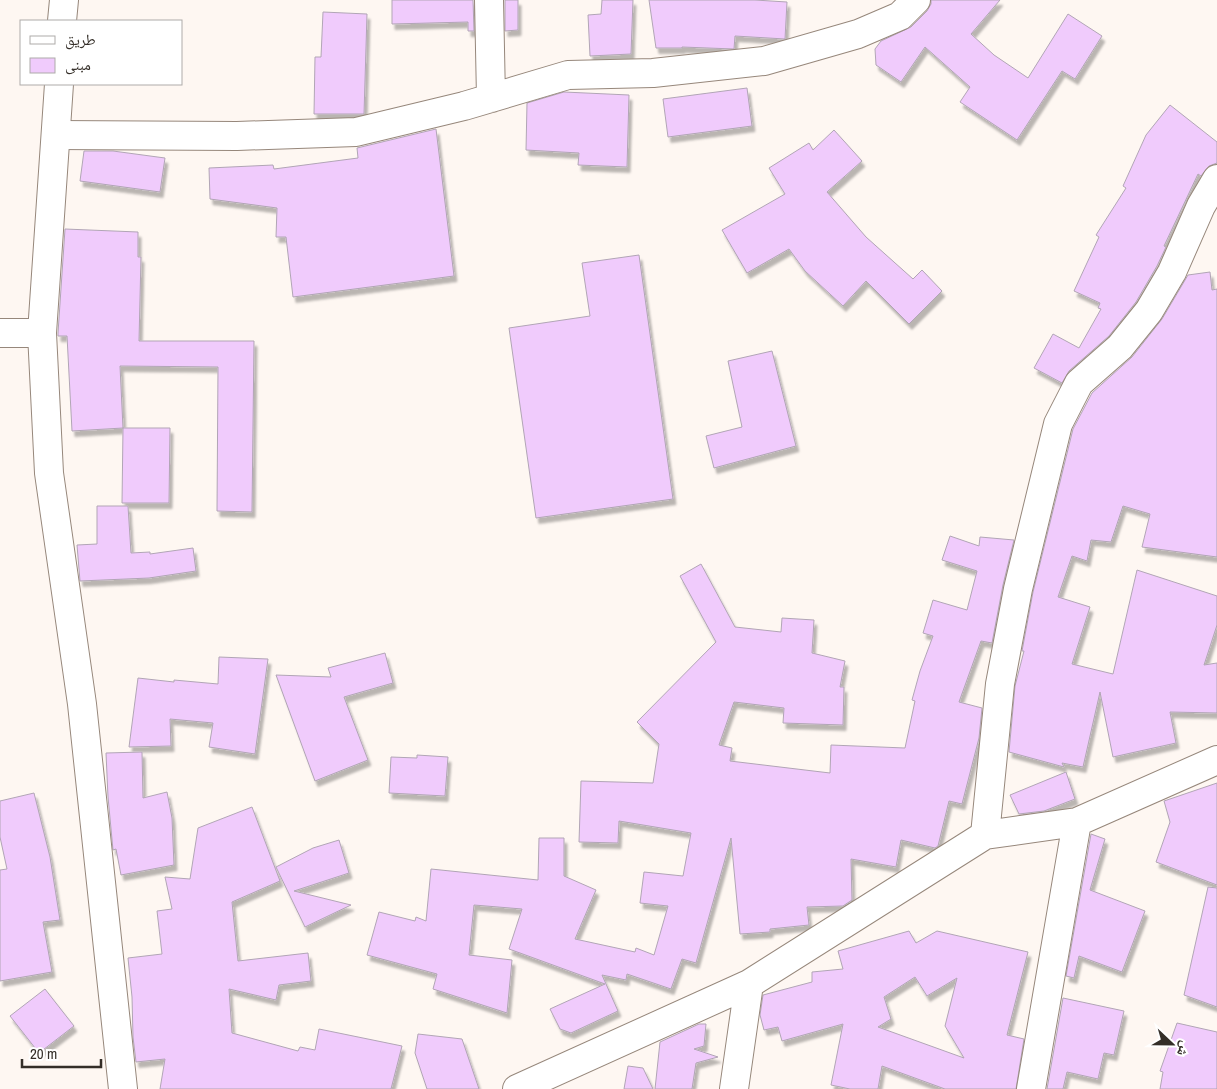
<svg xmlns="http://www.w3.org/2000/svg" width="1217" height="1089" font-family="'Archivo Narrow','Noto Naskh Arabic',sans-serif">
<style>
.building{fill:#f0cbfc;stroke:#b1a5b5;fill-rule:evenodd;filter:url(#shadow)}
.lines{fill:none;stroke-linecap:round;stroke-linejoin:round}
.minor-casing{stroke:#96877b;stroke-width:30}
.major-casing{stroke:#96877b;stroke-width:30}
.minor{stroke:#fff;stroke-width:28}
.major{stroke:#fff;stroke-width:28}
</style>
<defs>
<filter id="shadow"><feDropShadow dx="3" dy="5.5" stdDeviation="1" flood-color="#0004"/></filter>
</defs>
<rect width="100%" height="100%" fill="#fef7f2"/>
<!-- building -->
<path class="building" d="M392,0h81l1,31h-6v-9l-76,2z
M505,0h13v30l-13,1z
M602,0h31l-2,54 -41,2 -2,-41 13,-1z
M649,0h106l32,2 -2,37 -50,-3 -1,13 -52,-2v1h-26z
M931,0h69l-29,34 23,21 34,23 40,-64 34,22 -27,43 -13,-8 -45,69 -57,-38 10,-15 -45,-40 -24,35 -25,-17 -1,-16 6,-8 30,-14 16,-16 4,-7z
M323,12l44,2 -3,100h-50l1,-57h6z
M747,88l5,38 -84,11 -5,-38z
M564,92l65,3 -2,72 -49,-2 1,-12 -53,-3 1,-47z
M1170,105l47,37v21l-8,3 -8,10 -3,-2 -34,72 2,1 -9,19 -21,36 -27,34 -40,35 -7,12 -28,-15 19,-34 26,14 22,-39 -3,-1 2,-5 -26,-12 25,-54 -3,-2 30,-47 -3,-2 23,-51z
M436,129l18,147 -161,21 -7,-60h-10l1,-29 -67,-9 -1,-31 64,-3 1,4 84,-11 -1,-10z
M834,130l28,31 -35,31 39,45 47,42 9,-9 20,21 -33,33 -43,-43 -23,25 -38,-35 -16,-22 -42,24 -25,-43 63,-36 -16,-26 40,-25 4,7z
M84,151h29l52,7 -5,34 -80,-11z
M65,229l73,3v25h3l-2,84h115l-2,171 -35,-1 1,-144 -98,-1 3,62h47l-1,75h-47l1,-75 -51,3 -5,-95h-9v-3z
M639,255l34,244 -137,19 -27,-190 81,-12 -8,-53z
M1210,272l2,18 5,-1v268l-75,-10 8,-33 -27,-8 -12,36 -20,-2 -4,21 -15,-5 -14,41 32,10 -18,57 41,10 24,-104 80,26v29l-13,40 13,-2v50l-47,-1 6,31 -63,14 -13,-65 -17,75 -21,-4 2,4 -55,-15 6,-66 9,-35h-2l11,-59 40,-163 19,-36 40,-36 30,-38 26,-44z
M772,351l24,95 -82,22 -8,-32 36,-9 -14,-66z
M97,506h31l3,47 19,-1v2l43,-6 3,23 -47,7 -69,3 -3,-36 20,-1z
M950,536l29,10 1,-9 34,3 -11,45 -11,58 -11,-2 -22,61 23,6 -3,30 -17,66 -13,-3 -11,45 -3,2 -34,-8 -5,27 -45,-8 1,41 -9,6 -36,1 2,18 -39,4v3l-30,2 -9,-96 -35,125 -14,-4 -11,30 -44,-15 -1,6 -24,-5 16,36 -47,22 -11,-4 -10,-20 55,-25 -96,-35 13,-40 -48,-4 -5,50 43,5 -5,53 -74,-24 4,-15 -70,-19 12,-43 36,9 1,-4 10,4 5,-52 107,11 1,-42h25v38l32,14 -21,49 60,13 1,-4 18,7 14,-49 -28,-3 4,-31 39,4 8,-43 -72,-12 -1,22 -39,-1 2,-61 72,2 6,-39 -22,-22 79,-80 -36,-66 21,-12 34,63 46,5 1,-14 32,2 -2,33 33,8 -5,26h4l-1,38 -60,-2 1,-15 -50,-6 -15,43 13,3 -2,13 100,12 1,-28 74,3 10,-47 -3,-1 8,-29 13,-35 -10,-3 10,-33 34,10 10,-39 -35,-11z
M385,653l8,30 -49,14 24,63 -53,21 -39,-106 55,2 -3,-9z
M219,657l49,2 -13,95 -46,-7 4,-24 -43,-4 1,27 -42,1 9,-69 36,4v-2l44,4z
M142,752l1,46 24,-6 5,26 2,47 -53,10 -5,-26 -3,1 -5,-53 -2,-44z
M417,755l31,2 -3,39 -56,-3 2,-36 26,1z
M1066,772l9,27 -31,12 -25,3 -9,-19z
M1217,783v102l-61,-23 14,-40 -6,-21z
M34,793l16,64 10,63 -17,2 9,50 -52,9v-111l7,-1 -7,-32v-36z
M252,807l28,74 -48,21 6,59 70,-8 3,28 -32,4 -3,15 -47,-11 3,44 66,18 2,-4 15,3 4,-21 83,17 -11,43h-231l5,-30 -29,3 -3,-25 -1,-40 -4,-39 34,-4 -5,-43 15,-2 -7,-32 25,2 8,-51z
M1091,834l14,5 -15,51 55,21 -23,61 -43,-16 -5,22 -8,-2z
M339,840l10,33 -55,18 57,14 -46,22 -29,-60 37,-19z
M1208,887l9,1v119l-33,-12z
M909,931l7,12 21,-12 91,21 -21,83 17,4 -8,50h-71l-63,-23 -4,23h-28l-19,-4 12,-61 -61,17 -4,-14 -14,3 -4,-15 3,-20 49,-13v-10l31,-3 -5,-18zM915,977l12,19 30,-18 -12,48 19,32 -86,-31 13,-8 -7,-22z
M45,989l29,37 -35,27 -29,-37z
M1063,998l61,13 -10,44 -10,-2 -6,26 -31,-7 -4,17h-16z
M1177,1023l40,9v57h-57l3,-17 -3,-1z
M699,1024h7l-2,22 -10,3 24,8 -22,6 -4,26h-37l5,-47z
M418,1034l44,5 17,50h-52l-12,-36z
M628,1066l15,2 10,21h-29z"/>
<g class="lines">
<defs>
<path id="minor" d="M489,0l2,98
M56,135l181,1 119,-4 108,-26 104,-31 85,-2 111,-12 94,-27 42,-18 16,-16
M985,835l15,-151 18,-95 40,-165 21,-41 41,-36 29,-36 23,-39 29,-66 16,-27
M517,1089l232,-105 236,-149 92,-13 140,-62
M734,1089l15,-105
M1031,1089l46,-267"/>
<path id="major" d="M62,21l2,-21
M59,84l-17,249 7,140 33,231 41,385
M0,333h42"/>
</defs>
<!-- minor casing -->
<use href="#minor" class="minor-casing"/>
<!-- major casing -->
<use href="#major" class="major-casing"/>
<!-- minor -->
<use href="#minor" class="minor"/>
<!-- major -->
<use href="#major" class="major"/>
</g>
<!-- legend -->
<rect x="20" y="20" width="162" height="65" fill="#ffffff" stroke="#aeaba9"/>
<rect x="30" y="36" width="25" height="8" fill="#ffffff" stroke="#aeaba9"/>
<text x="65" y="45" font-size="15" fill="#342e28">طريق</text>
<rect x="30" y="58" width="25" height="15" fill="#f0cbfc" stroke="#aeaba9"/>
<text x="65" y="70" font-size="15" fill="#342e28">مبنى</text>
<!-- north arrow -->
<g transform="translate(1172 1044) rotate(112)" stroke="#ffffff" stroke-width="4" paint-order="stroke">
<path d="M0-4L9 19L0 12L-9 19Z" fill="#342e28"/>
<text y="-8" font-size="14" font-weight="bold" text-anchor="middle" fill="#342e28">ش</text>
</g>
<!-- scale -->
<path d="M22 1059v8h79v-8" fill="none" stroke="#342e28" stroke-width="2.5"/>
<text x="30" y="1059" font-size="15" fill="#342e28" stroke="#ffffff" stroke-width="4" paint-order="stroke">20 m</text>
</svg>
